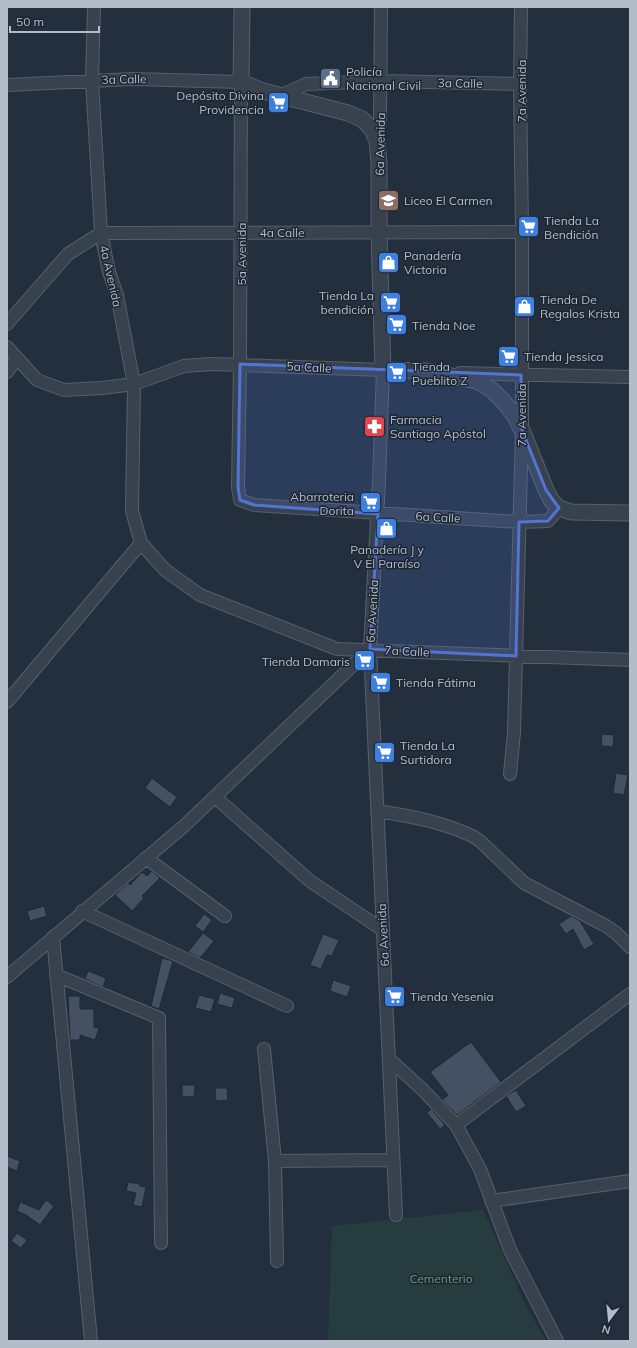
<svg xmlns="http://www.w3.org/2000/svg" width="637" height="1348" font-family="Mulish,sans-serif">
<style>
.green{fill:#263c3f}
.building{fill:#455162;stroke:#1f2835}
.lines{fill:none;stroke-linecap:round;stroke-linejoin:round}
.minor-casing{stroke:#565f6c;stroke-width:14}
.tertiary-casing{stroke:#565f6c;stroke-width:17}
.minor{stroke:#38414e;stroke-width:12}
.tertiary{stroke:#38414e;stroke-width:15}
.marked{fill:#5274d3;fill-opacity:0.2;stroke:#5274d3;stroke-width:3;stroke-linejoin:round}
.labels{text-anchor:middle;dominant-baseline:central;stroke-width:3;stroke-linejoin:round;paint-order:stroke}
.poi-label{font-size:12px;fill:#b4bcc9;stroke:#1d2633;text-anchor:start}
.street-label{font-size:12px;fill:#b4bcc9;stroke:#1d2633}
.park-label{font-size:12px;fill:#6b9a76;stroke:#1d2633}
</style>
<rect width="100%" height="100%" fill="#242f3e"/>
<!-- green -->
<path class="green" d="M483,1210l43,96 20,35h-218l4,-115z"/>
<!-- building -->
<path class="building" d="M602,734l12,1 -1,12 -12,-1z
M616,773l12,2 -4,20 -11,-2z
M152,778l25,19 -7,10 -25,-19z
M152,871l8,7 -18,18 2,2 -12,13 -17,-16 13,-12 2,2 12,-13 5,4z
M44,906l3,10 -17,5 -3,-10z
M204,914l8,6 -9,12 -8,-6z
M571,916l9,5 14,23 -10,6 -11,-21 -7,5 -7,-10z
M203,933l11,8 -14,17 -12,-6z
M323,934l16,6 -7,16 -5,-1 -6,14 -11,-4z
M162,958l11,3 -14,48 -8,-3z
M88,971l18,7 -3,9 -18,-8z
M333,980l18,6 -4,11 -17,-6z
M220,993l15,5 -3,10 -15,-4z
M199,995l16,4 -4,13 -16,-4z
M68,996h12v13h14v18l5,1 -4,12 -15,-5v5h-10z
M471,1042l30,40 -44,33 -15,-15 6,-5 -18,-23z
M182,1085h13l-1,12 -12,-1z
M215,1088h12l1,12 -12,1z
M516,1090l10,16 -10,6 -10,-16z
M431,1109l14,16 -5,4 -13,-16z
M7,1156l13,5 -3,10 -10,-4z
M128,1182l12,2v2l6,1 -4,20 -9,-2 3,-12 -10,-2z
M46,1200l8,6 -14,19 -14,-10 -9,-4 3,-9 19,8z
M17,1233l10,7 -6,8 -10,-7z"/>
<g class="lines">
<defs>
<path id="minor" d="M94,7l-2,73 9,153 8,39 8,23 17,89 -2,127 9,32 24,27 35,25 137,54 293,11
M7,85l126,-6 108,3 -1,282 -2,123 2,13 14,5 265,17 29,-1 11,-13
M282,95l24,-11 75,-3 139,3
M377,141l3,-21 1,-113
M7,324l61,-70 33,-21 421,-1
M7,347l30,33 27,10 38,-2 32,-4 50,-18 28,-2 171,6 -4,111 -9,168 26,566
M7,372l10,-14
M460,373l170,4
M7,702l134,-159
M510,774l4,-42 8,-302v-198l-2,-148 1,-77
M215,797l95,84 73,49
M377,811c33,5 67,11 97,26l6,4 44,42 82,43 10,7 14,14
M146,858l79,58
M82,911l205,95
M53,937l38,404
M56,975l103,43 2,225
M7,977l177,-151 186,-177
M264,1049l11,112 118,-1
M389,1059l34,31 33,35 24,44 30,81 47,91
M456,1125l174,-131
M275,1161l2,100
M491,1201l139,-20"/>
<path id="tertiary" d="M242,7l-1,75 22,9 85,22 14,6 10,10 5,12 2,22v69l4,138 44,1 50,10 15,9 12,12 10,13 8,15 24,60 5,10 8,8 12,4 59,1"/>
</defs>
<!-- minor casing -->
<use href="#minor" class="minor-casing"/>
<!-- tertiary casing -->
<use href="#tertiary" class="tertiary-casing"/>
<!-- minor -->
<use href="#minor" class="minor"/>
<!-- tertiary -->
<use href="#tertiary" class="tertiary"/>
</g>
<!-- marked area -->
<path class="marked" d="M240,364l281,11 1,55 24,60 13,18 -11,13 -29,1 -3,134 -146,-7 8,-135 -124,-9 -14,-5 -2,-13z"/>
<!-- icons -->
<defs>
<symbol id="civic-square" viewBox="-11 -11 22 22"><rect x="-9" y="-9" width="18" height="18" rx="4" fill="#5c6f8a" stroke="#1d2633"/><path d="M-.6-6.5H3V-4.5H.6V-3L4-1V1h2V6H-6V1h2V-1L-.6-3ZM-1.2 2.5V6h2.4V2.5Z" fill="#fff"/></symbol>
<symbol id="supermarket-square" viewBox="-11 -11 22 22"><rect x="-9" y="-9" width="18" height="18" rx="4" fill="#3f7fe0" stroke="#1d2633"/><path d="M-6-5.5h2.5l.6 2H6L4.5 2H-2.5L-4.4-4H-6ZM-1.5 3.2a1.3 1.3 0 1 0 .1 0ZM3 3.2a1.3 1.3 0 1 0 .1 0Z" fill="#fff"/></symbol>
<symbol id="school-square" viewBox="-11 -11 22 22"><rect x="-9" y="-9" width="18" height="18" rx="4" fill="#8d6e63" stroke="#1d2633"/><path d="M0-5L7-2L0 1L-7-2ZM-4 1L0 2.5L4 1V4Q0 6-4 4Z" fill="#fff"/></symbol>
<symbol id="shop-square" viewBox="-11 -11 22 22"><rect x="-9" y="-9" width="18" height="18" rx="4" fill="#3f7fe0" stroke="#1d2633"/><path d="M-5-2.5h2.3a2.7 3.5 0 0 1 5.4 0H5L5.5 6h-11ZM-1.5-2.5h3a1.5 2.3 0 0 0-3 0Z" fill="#fff"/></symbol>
<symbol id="pharmacy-square" viewBox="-11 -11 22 22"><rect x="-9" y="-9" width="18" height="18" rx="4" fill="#e0444e" stroke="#1d2633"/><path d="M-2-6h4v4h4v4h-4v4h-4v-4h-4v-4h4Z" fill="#fff"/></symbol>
</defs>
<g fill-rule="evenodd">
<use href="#civic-square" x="318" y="66" width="25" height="25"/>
<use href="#supermarket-square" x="266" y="90" width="25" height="25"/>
<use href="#school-square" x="376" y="188" width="25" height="25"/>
<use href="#supermarket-square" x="516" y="214" width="25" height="25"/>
<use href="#shop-square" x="376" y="250" width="25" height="25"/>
<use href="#supermarket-square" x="378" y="290" width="25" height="25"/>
<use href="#shop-square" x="512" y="294" width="25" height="25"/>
<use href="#supermarket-square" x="384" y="312" width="25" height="25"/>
<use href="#supermarket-square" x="496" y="344" width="25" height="25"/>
<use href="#supermarket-square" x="384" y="360" width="25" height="25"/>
<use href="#pharmacy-square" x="362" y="414" width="25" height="25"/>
<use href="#supermarket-square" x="358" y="490" width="25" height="25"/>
<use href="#shop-square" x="374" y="516" width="25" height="25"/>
<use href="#supermarket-square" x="352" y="648" width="25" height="25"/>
<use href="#supermarket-square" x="368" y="670" width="25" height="25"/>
<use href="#supermarket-square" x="372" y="740" width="25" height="25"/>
<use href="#supermarket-square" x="382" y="984" width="25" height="25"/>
</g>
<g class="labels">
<!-- poi labels -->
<g class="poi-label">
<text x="346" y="71">Policía<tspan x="346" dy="14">Nacional Civil</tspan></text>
<text x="264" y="95" text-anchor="end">Depósito Divina<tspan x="264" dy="14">Providencia</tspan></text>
<text x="404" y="200">Liceo El Carmen</text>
<text x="544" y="220">Tienda La<tspan x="544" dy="14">Bendición</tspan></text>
<text x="404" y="255">Panadería<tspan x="404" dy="14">Victoria</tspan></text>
<text x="374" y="295" text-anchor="end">Tienda La<tspan x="374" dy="14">bendición</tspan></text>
<text x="540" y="299">Tienda De<tspan x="540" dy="14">Regalos Krista</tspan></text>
<text x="412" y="325">Tienda Noe</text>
<text x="524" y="356">Tienda Jessica</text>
<text x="412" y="366">Tienda<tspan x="412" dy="14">Pueblito Z</tspan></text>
<text x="390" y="419">Farmacia<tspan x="390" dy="14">Santiago Apóstol</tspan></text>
<text x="354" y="496" text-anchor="end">Abarroteria<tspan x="354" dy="14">Dorita</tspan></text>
<text x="387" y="549" text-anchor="middle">Panadería J y<tspan x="387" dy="14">V El Paraíso</tspan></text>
<text x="350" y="661" text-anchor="end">Tienda Damaris</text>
<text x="396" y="682">Tienda Fátima</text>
<text x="400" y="745">Tienda La<tspan x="400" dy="14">Surtidora</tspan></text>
<text x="410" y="996">Tienda Yesenia</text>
</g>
<!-- street labels -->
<g class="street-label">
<text transform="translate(124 79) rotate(-1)">3a Calle</text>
<text transform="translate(460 83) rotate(1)">3a Calle</text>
<text transform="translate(521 91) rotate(-90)">7a Avenida</text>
<text transform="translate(380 144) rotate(-89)">6a Avenida</text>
<text x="282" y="232">4a Calle</text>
<text transform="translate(241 254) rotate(-90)">5a Avenida</text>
<text transform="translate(111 276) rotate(77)">4a Avenida</text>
<text transform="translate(309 367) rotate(3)">5a Calle</text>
<text transform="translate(521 415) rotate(-90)">7a Avenida</text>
<text transform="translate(438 517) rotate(3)">6a Calle</text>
<text transform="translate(372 611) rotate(-87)">6a Avenida</text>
<text transform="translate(407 651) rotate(3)">7a Calle</text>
<text transform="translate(383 935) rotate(-93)">6a Avenida</text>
</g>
<!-- park labels -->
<g class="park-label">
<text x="441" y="1278">Cementerio</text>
</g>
</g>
<!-- border -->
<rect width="637" height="1348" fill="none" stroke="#b4bcc9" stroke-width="16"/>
<!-- north arrow -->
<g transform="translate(609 1320) rotate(196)" stroke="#1d2633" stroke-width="3" paint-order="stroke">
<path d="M0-3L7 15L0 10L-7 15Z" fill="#b4bcc9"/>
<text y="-6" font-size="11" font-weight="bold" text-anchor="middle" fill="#b4bcc9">N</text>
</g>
<!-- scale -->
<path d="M10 26v6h89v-6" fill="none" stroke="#b4bcc9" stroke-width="2"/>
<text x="16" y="26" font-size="12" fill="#b4bcc9" stroke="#1d2633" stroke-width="3" paint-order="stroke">50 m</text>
</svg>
